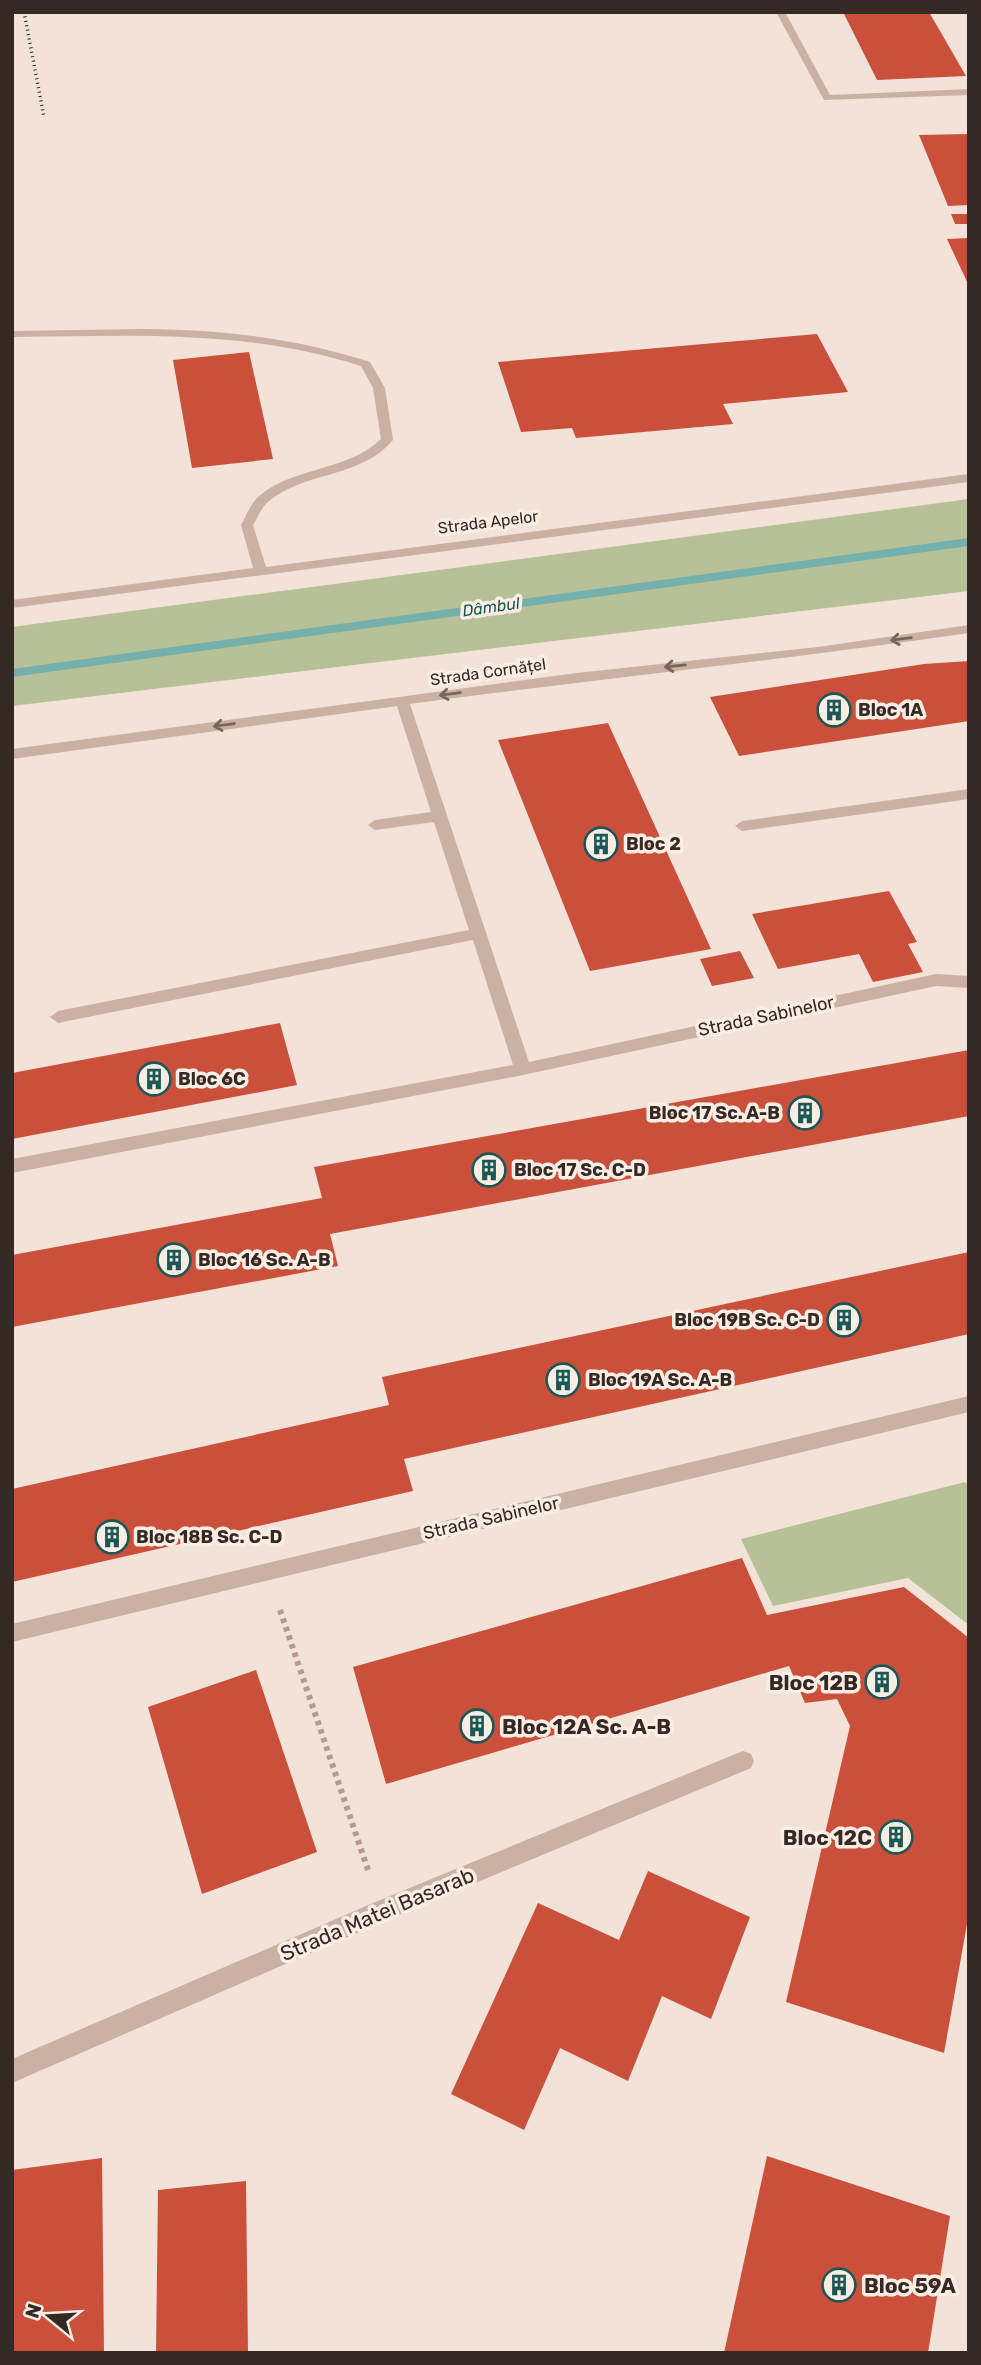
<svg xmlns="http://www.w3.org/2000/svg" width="981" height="2365" font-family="Rubik,sans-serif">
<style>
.green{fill:#b7c197}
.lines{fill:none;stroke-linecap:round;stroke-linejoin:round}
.stream{fill:#75b0ac;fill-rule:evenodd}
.building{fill:#ca503c}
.path{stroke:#b69a8d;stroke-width:6;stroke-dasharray:4.5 4.5;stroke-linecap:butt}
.minor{fill:#cab1a3;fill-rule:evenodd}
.rail{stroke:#352925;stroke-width:3.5;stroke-dasharray:1 3.5;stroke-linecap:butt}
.oneway{stroke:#78665e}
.labels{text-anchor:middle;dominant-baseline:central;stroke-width:7;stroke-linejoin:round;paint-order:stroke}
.far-street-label{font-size:16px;fill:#352925;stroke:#faede3}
.far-water-label{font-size:16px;font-style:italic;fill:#1a5755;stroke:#faede3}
.poi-label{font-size:18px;font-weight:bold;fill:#352925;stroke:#faede3;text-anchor:start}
.street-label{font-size:18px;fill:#352925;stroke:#faede3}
.near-poi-label{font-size:21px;font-weight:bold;fill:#352925;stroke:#faede3;text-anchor:end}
.near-street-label{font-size:21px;fill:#352925;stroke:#faede3}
</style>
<rect width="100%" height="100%" fill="#f2e2d7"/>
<!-- green -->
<path class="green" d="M969,499v92l-957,115v-79z
M965,1482l4,4v139l-61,-47 -135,28 -32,-67z"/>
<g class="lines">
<!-- stream -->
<path class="stream" d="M969,538v8l-957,131v-8z"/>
</g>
<!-- building -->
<path class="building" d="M843,12h86l37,64 -89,4z
M969,134v71l-21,1 -29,-71z
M951,214h18v10h-14z
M969,238v48l-22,-47z
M817,334l31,58 -125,12 10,20 -157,14 -4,-10 -51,4 -23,-70z
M249,352l24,107 -81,9 -19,-108z
M969,661v60l-230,35 -29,-59 214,-33z
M608,723l103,226 -121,22 -92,-231z
M889,891l28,51 -9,2 15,28 -50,10 -14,-28 -81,15 -26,-55z
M740,951l14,27 -42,8 -12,-27z
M280,1023l17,62 -285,54v-66z
M969,1050v66l-639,118 8,32 -326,61v-72l310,-57 -8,-31z
M969,1252v82l-565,125 9,32 -401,91v-93l377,-84 -7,-28z
M742,1558l25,57 137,-28 65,51v275l-25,140 -158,-51 64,-276 -13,-27 -32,4 -16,-37 -403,118 -33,-117z
M256,1670l61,182 -115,42 -54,-187z
M648,1871l102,46 -39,102 -49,-23 -34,85 -68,-33 -36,82 -73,-36 87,-191 81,37z
M767,2156l183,60 -22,137h-204z
M102,2158l2,195h-92v-183z
M246,2181l2,172h-92l2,-163z"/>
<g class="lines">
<!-- path -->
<path class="path" d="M280,1610l88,260"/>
<!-- minor -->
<path class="minor" d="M776,12h9l45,83 139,-6v6l-145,5z
M146,329c78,1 150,9 224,33l15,26 8,52c-31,38 -89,31 -125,62 -7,6 -10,15 -15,23l13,42 703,-93v8l-957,126v-8l241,-32 -12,-43c5,-9 9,-20 17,-28 35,-31 89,-25 123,-58l-8,-51 -12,-22c-115,-37 -229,-30 -349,-29v-6z
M969,625v8c-186,27 -373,46 -559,71l119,358 407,-88 33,2v12l-33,-2 -413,89 -511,98v-14l501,-94 -40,-125 -415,83 -8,-6 8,-6 411,-81 -35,-108 -59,8 -7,-5 7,-5 56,-8 -34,-106 -385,53v-10l565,-76 241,-26z
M969,789v10l-227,32 -7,-5 7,-5z
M969,1396v16l-957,230v-18z
M743,1751l8,3 3,7 -3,7 -362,151 -377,164v-24l361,-156z"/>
<!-- rail -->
<path class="rail" d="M24,12l20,105"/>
</g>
<!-- one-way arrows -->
<defs><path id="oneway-shaft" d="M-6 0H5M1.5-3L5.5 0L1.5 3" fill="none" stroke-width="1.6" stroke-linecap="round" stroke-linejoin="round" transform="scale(1.75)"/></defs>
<g class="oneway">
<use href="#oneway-shaft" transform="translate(901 639) rotate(172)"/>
<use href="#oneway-shaft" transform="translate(675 666) rotate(174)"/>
<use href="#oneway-shaft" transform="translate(450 694) rotate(172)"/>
<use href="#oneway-shaft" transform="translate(224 725) rotate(172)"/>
</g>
<!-- icons -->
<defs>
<symbol id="building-ring" viewBox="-11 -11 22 22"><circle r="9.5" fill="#faede3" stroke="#1a5755" stroke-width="1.5"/><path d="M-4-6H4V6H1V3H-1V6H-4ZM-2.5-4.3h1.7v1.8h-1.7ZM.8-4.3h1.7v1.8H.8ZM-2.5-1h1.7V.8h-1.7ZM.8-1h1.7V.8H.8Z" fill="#1a5755"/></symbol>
</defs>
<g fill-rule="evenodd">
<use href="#building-ring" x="815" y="691" width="38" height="38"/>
<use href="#building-ring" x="582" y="825" width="38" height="38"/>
<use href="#building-ring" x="135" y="1060" width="38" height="38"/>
<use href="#building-ring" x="786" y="1094" width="38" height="38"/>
<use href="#building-ring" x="470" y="1151" width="38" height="38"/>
<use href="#building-ring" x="155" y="1241" width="38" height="38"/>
<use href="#building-ring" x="825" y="1301" width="38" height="38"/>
<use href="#building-ring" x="544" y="1361" width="38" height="38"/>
<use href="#building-ring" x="93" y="1518" width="38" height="38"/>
<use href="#building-ring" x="863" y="1663" width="38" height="38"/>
<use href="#building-ring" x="458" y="1707" width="38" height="38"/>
<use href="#building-ring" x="877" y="1818" width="38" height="38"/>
<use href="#building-ring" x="820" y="2266" width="38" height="38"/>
</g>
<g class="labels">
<!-- far-street labels -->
<g class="far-street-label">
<text transform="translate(488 522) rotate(-7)">Strada Apelor</text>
<text transform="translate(488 672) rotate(-8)">Strada Cornățel</text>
</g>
<!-- far-water labels -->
<g class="far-water-label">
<text transform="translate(491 607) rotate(-8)">Dâmbul</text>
</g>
<!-- poi labels -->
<g class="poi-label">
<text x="858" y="710">Bloc 1A</text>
<text x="626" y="844">Bloc 2</text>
<text x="178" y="1079">Bloc 6C</text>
<text x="780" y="1113" text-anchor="end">Bloc 17 Sc. A-B</text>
<text x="514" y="1170">Bloc 17 Sc. C-D</text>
<text x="198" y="1260">Bloc 16 Sc. A-B</text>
<text x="820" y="1320" text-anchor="end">Bloc 19B Sc. C-D</text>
<text x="588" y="1380">Bloc 19A Sc. A-B</text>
<text x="136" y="1537">Bloc 18B Sc. C-D</text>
</g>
<!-- street labels -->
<g class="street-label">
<text transform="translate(766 1016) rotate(-12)">Strada Sabinelor</text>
<text transform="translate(491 1518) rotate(-13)">Strada Sabinelor</text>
</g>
<!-- near-poi labels -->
<g class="near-poi-label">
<text x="858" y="1682">Bloc 12B</text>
<text x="502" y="1726" text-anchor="start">Bloc 12A Sc. A-B</text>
<text x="872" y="1837">Bloc 12C</text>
<text x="864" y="2285" text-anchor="start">Bloc 59A</text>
</g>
<!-- near-street labels -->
<g class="near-street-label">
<text transform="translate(377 1914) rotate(-23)">Strada Matei Basarab</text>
</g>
</g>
<!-- border -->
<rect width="981" height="2365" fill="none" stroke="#352925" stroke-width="28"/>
<!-- north arrow -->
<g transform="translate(49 2316) rotate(288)" stroke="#faede3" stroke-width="5" paint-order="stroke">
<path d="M0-5L12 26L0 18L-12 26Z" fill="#352925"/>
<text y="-10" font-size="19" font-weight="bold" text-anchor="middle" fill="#352925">N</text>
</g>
</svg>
